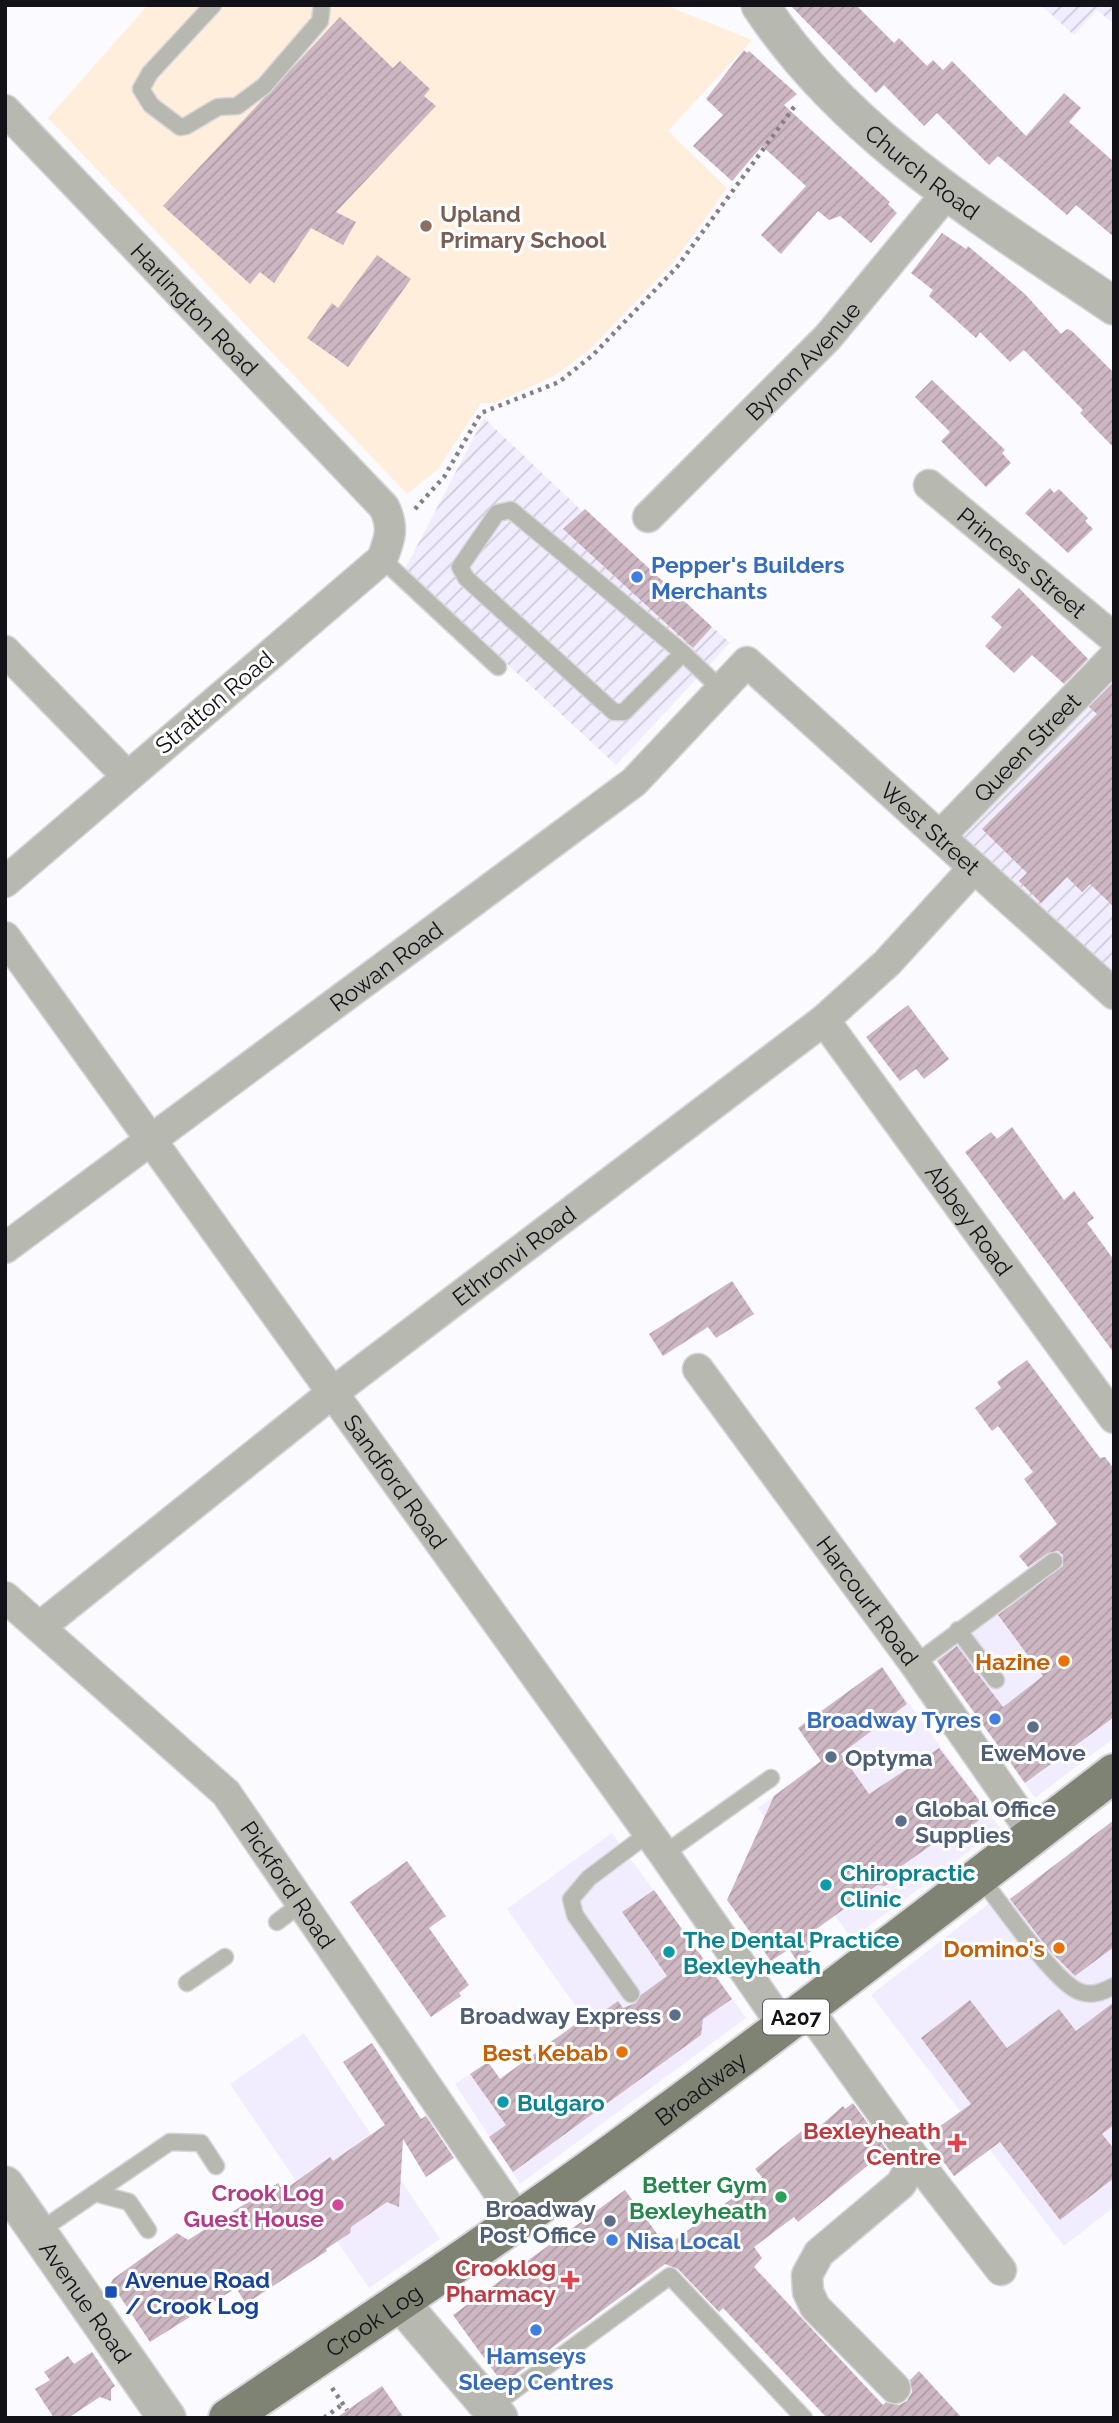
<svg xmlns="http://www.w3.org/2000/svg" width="1119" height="2423" font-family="Raleway,sans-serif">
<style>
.built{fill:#f2edfe}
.industrial{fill:url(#industrial-furrows)}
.education{fill:#ffeedc}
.building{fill:url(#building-hatch)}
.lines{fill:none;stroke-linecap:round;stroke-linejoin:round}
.service-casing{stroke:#d6d5d9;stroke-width:19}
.minor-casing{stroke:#d6d5d9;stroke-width:33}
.tertiary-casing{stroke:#d6d5d9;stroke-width:40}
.primary-casing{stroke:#d6d5d9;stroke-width:42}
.path{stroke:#838187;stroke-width:4.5;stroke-dasharray:3.5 5;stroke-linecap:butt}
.service{stroke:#b7b9b0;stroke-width:16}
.minor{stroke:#b7b9b0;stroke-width:30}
.tertiary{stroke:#b7b9b0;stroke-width:37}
.primary{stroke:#7f8373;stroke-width:38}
.education-dot{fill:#8d6e63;stroke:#fff;stroke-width:2.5}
.shop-dot{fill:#3f7fe0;stroke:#fff;stroke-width:2.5}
.food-dot{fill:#e8710a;stroke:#fff;stroke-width:2.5}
.service-dot{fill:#5c6f8a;stroke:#fff;stroke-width:2.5}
.culture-dot{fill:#0f9aa8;stroke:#fff;stroke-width:2.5}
.health-dot{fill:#e0444e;stroke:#fff;stroke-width:2.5}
.leisure-dot{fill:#2e9e5b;stroke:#fff;stroke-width:2.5}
.hotel-dot{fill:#d1479c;stroke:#fff;stroke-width:2.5}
.transit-dot{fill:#1a4fb4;stroke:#fff;stroke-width:2.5}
.labels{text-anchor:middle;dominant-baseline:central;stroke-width:6;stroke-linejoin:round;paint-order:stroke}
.shield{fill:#fff;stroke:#5a595e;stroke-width:2}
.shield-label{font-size:21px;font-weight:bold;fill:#141219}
.street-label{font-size:23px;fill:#141219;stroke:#fff}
.education-label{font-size:23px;font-weight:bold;fill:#785e54;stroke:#fff;text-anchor:start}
.shop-label{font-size:23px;font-weight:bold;fill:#366cbe;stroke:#fff;text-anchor:start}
.food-label{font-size:23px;font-weight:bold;fill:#c56008;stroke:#fff;text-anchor:end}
.service-label{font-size:23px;font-weight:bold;fill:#4e5e75;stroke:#fff;text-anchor:start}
.culture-label{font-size:23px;font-weight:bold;fill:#0d838f;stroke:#fff;text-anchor:start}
.health-label{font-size:23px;font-weight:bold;fill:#be3a42;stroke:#fff;text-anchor:end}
.leisure-label{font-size:23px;font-weight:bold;fill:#27864d;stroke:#fff;text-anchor:end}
.hotel-label{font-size:23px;font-weight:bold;fill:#b23c85;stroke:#fff;text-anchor:end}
.transit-label{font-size:23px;font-weight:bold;fill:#164399;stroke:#fff;text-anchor:start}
</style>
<defs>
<pattern id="industrial-furrows" width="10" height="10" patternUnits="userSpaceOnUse" patternTransform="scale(1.75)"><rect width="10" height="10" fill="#f2edfe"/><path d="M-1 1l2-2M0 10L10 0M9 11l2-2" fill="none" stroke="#cfcad9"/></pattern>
<pattern id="building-hatch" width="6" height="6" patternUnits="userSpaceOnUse" patternTransform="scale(1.75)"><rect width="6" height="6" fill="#cdb7c2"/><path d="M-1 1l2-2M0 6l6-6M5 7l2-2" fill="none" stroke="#af9ca6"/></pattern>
</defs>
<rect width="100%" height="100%" fill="#fbfafe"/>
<!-- built -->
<path class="built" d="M1114,1475v263l-79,60 -101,-141 96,-87 -11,-14z
M882,1667l118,161 -148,111 -94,-131 63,-47 -23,-33z
M1114,1820v182l-24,19 24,29v157l-50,39 -193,-251 120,-93 7,6z
M612,1833l134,185 -226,166 -65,-100 33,-22 12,16 84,-60 -77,-109z
M304,2033l136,206 -71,49 -139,-204z"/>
<!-- industrial -->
<path class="industrial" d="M1041,5h73v19l-17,-14 -23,25z
M484,418l98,93 3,-2 145,134 -114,122 -211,-196z
M1114,664v326l-165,-156z"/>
<!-- education -->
<path class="education" d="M148,5h517l87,35 -84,91 59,57 -54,75 -85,88 -34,25 -59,27h-14l-43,66 -31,25 -359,-376z"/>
<!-- building -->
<path class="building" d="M790,5h66l38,38 5,-5 28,28 6,-6 10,10 9,-9 74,75 38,-43 17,15 -12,14 45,40v75l-38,-32 -9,10 -69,-59 -9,9 -52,-52 -13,13 -40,-41 -8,8z
M340,17l53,51 7,-7 30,28 -6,7 12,10 -100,106 20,10 -13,23 -32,-17 -37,55 -14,-11 -10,12 -87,-78z
M744,50l3,3 2,-2 48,43 -13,11 106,97 -2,2 9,9 -26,30 -31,-27 -11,4 -11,-9 -37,43 -20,-19 45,-49 -44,-40 -30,35 -39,-35 30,-31 -17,-16z
M942,233l24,16 2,-3 57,48 36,40 6,-5 5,2 42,42v75l-34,-35 3,-3 -59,-60 -14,12 -30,-30 -4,6 -47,-42 4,-6 -22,-17z
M377,255l34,24 -63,88 -41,-29 25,-35 6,5z
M932,380l73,70 -3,3 9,10 -25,24 -45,-46 9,-9 -35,-35z
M1050,488l4,5 5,-4 29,29 -3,3 8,8 -25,24 -43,-40z
M585,509l127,118 -19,21 -130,-119z
M1019,588l69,71 -24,25 -32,-29 -18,18 -29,-27 17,-19 -11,-10z
M1114,682v225l-24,-23 -8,8 -15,-15 -26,26 -22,-22 8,-8 -45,-44 115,-115 -8,-7z
M908,1005l41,54 -25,20 -8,-10 -16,12 -34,-44z
M1012,1127l52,73 10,-9 20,27 -7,5 27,37v93l-149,-201 26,-20 6,7z
M732,1281l22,33 -38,24 -8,-11 -45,29 -14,-22z
M1027,1360l73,98 5,-1 9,12v248l-89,66 -88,-122 20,-15 46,61 40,-31 -45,-61 65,-49v-11l-5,-4 -10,2 -20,14 -9,-11 38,-32 -33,-45 9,-7 -35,-46 -6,5 -17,-23 26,-20 -4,-6z
M882,1667l25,37 -66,50 28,40 70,-46 50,65 -37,27 -5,-6 -51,36 -4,10 -7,6 -8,-1 -62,45 9,12 -27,19 -8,-12 -18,12 -44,-61 47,-104 47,-35 -23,-33z
M1114,1820v127l-39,29 -26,-26 -39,-51z
M407,1861l39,55 -17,12 40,57 -10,8 2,3 -30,21 -81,-115z
M654,1890l78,109 -29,20 -2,16 -188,137 -24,-35 17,-12 -36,-51 18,-12 12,17 84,-61 3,5 31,-22 5,7 13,-5 5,-8 26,-19 -45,-64z
M970,2000l37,48 52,-39 17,22 38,-29v123l-12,9 12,15v29l-54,42 -60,-78 -46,34 -29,-39 46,-33 -50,-66z
M372,2043l49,76 5,-3 28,42 -28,19 -23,-38 -4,68 -12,-5 -36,25 -1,6 -24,16 1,2 -77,50 -5,1 -9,-14 -86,54 -39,-59 2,-4 64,-46 11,7 90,-57 5,8 47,-34 3,4 52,-36 -42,-63z
M853,2103l34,47 -89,72 -4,-5 -40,30 8,11 -8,9 129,138 3,-3 13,3 8,-4 5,-9 -2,-12 9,-9 43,47h-135l-104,-110 -4,4 -41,-43 -13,-5 -162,120 -50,-69 172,-125 41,56 96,-69 -7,-8 59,-48 5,6 24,-21 2,3z
M92,2352l23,34 -4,3v12l-11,-4 -32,21h-14l-19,-29 15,-9 -6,-8 24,-16 6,8z
M382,2386l22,32h-68z"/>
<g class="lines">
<defs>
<path id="service" d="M213,5l-63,68 -9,16 10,16 29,22 6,-1 32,-19 19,-1 27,-20 56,-65 2,-16
M382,559l116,108
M683,653l-59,59h-10l-148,-134 -6,-11 37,-54 14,-3 172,143 39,37
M958,1630l38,50
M915,1664l139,-103
M664,1854l107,-76
M980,1877c20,25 73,103 98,114 14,6 24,1 36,-5
M277,1922l25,-19
M187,1983l38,-26
M631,1994l-56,-79 -4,-16 18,-21 60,-45
M95,2193l34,9 19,28
M38,2232l132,-90 31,1 15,23
M490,2408l180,-132 134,142"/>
<g id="minor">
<path id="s1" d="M5,110l379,397c10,20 6,32 -2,52l-377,323"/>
<path id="s2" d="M929,485l185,153"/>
<path id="s3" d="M648,517l180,-180 119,-144"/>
<path d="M5,651l122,125"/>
<path id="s4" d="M940,836l174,-179"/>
<path id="s5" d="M5,937l659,917 119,172"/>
<path id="s6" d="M824,1020l290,398"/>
<path id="s7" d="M5,1248l629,-466 113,-120 367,332"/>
<path id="s8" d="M698,1369l217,295 119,171"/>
<path id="s9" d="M5,1597l221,196 292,427"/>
<path id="s10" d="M40,1627l291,-233 493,-374 63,-57 86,-94"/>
<path d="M807,2008l108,151"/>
<path d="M895,2388l-80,-81 -7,-15 -1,-17 12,-22 82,-69 14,-25 86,111"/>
</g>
<g id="tertiary">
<path id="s11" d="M760,5c87,132 226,214 354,301"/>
<path id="s12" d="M5,2185l162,233"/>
<path d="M400,2302l99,116"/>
</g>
<g id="primary">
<path id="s13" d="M228,2418c142,-96 284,-190 421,-292 157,-115 310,-234 465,-353"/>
</g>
</defs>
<!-- service casing -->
<use href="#service" class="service-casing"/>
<!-- minor casing -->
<use href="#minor" class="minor-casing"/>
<!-- tertiary casing -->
<use href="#tertiary" class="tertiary-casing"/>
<!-- primary casing -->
<use href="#primary" class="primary-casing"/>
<!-- path -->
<path class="path" d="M415,509l29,-32 37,-64 78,-31 34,-27 84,-88 120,-164
M332,2388l15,22
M324,2418l19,-14"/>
<!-- service -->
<use href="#service" class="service"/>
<!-- minor -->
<use href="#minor" class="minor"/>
<!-- tertiary -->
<use href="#tertiary" class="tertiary"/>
<!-- primary -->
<use href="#primary" class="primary"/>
</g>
<!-- markers -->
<circle class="education-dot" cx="426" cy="226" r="7"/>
<g class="shop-dot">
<circle cx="637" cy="577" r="7"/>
<circle cx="995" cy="1719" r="7"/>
<circle cx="612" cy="2240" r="7"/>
<circle cx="536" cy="2330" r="7"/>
</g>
<g class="food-dot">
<circle cx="1064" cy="1661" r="7"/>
<circle cx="1059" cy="1948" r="7"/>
<circle cx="622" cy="2052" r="7"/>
</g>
<g class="service-dot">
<circle cx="1033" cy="1727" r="7"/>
<circle cx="831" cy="1757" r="7"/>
<circle cx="901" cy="1821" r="7"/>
<circle cx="675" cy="2015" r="7"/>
<circle cx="610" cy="2221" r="7"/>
</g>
<g class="culture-dot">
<circle cx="826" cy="1885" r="7"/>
<circle cx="669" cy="1952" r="7"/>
<circle cx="503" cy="2102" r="7"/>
</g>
<g class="health-dot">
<path d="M953.5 2132.5h7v7h7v7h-7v7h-7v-7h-7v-7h7z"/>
<path d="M566.5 2269.5h7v7h7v7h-7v7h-7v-7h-7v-7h7z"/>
</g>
<circle class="leisure-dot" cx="781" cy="2197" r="7"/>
<circle class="hotel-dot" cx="338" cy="2205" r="7"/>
<rect class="transit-dot" x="104" y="2285" width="14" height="14" rx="3.5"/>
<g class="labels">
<!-- shield labels -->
<rect class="shield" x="763" y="1999.5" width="66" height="35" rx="5"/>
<g class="shield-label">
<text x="796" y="2017">A207</text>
</g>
<!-- street labels -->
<g class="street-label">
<text stroke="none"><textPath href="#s11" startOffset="234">Church Road</textPath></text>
<text stroke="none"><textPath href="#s1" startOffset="275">Harlington Road</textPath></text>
<text stroke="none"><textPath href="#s3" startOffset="220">Bynon Avenue</textPath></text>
<text stroke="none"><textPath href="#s2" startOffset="121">Princess Street</textPath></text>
<text transform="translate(214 702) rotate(-40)">Stratton Road</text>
<text stroke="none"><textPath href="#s4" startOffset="124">Queen Street</textPath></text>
<text stroke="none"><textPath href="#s7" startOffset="1195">West Street</textPath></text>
<text stroke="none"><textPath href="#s7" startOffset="474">Rowan Road</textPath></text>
<text stroke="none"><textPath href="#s6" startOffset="247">Abbey Road</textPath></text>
<text stroke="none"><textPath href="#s10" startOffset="602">Ethronvi Road</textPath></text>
<text stroke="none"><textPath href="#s5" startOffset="670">Sandford Road</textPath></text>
<text stroke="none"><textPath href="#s8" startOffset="287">Harcourt Road</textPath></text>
<text stroke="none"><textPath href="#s9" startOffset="406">Pickford Road</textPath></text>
<text stroke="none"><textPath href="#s13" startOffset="576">Broadway</textPath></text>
<text stroke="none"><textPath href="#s12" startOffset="142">Avenue Road</textPath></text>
<text stroke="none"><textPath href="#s13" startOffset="175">Crook Log</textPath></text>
</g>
<!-- education labels -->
<g class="education-label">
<text x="440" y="213">Upland<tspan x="440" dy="26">Primary School</tspan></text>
</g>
<!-- shop labels -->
<g class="shop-label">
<text x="651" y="564">Pepper's Builders<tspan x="651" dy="26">Merchants</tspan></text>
<text x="981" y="1719" text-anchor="end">Broadway Tyres</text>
<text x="626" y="2240">Nisa Local</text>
<text x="536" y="2355" text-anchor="middle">Hamseys<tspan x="536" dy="26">Sleep Centres</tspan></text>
</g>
<!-- food labels -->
<g class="food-label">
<text x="1050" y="1661">Hazine</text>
<text x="1045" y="1948">Domino's</text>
<text x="608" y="2052">Best Kebab</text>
</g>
<!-- service labels -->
<g class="service-label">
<text x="1033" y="1752" text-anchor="middle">EweMove</text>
<text x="845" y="1757">Optyma</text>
<text x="915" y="1808">Global Office<tspan x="915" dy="26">Supplies</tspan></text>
<text x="661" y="2015" text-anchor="end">Broadway Express</text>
<text x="596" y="2208" text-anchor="end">Broadway<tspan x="596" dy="26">Post Office</tspan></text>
</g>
<!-- culture labels -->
<g class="culture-label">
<text x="840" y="1872">Chiropractic<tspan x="840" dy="26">Clinic</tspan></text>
<text x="683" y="1939">The Dental Practice<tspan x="683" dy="26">Bexleyheath</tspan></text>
<text x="517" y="2102">Bulgaro</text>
</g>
<!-- health labels -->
<g class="health-label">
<text x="941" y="2130">Bexleyheath<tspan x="941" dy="26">Centre</tspan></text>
<text x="556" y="2267">Crooklog<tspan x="556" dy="26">Pharmacy</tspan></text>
</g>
<!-- leisure labels -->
<g class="leisure-label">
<text x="767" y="2184">Better Gym<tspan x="767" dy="26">Bexleyheath</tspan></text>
</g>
<!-- hotel labels -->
<g class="hotel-label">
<text x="324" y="2192">Crook Log<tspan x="324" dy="26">Guest House</tspan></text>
</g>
<!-- transit labels -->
<g class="transit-label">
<text x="125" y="2279">Avenue Road<tspan x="125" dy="26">/ Crook Log</tspan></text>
</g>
</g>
<!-- border -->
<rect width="1119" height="2423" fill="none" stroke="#141219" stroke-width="14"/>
</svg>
